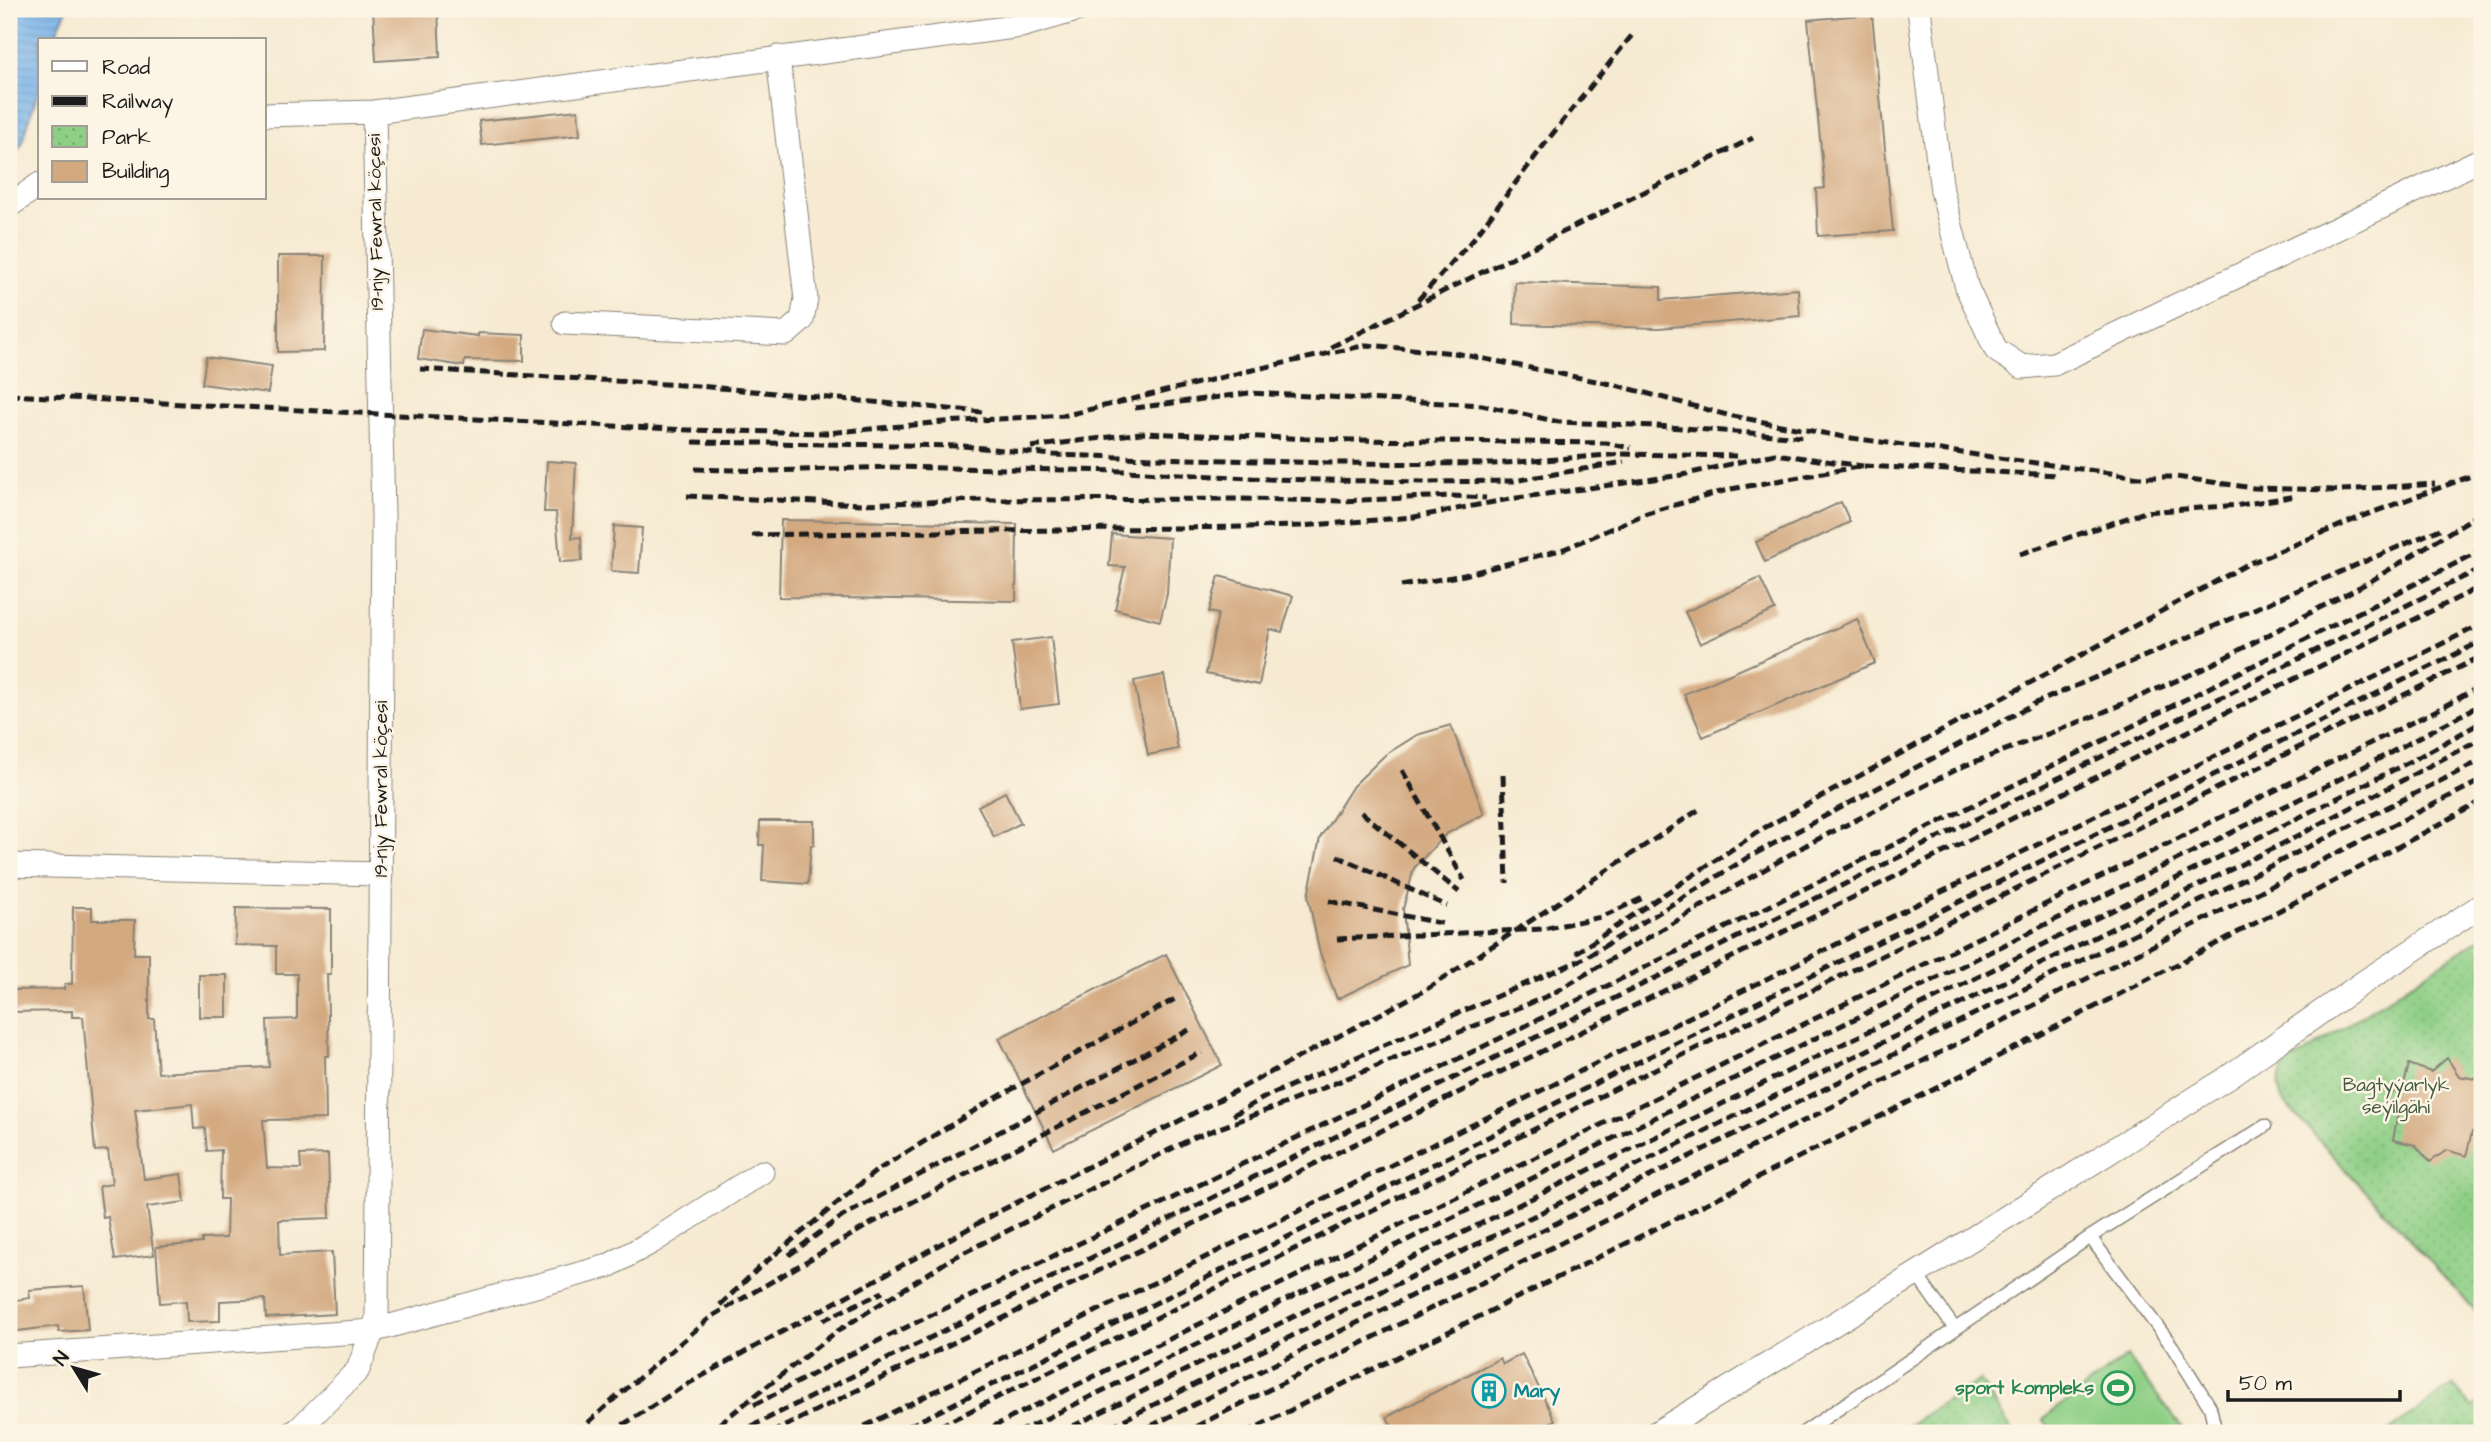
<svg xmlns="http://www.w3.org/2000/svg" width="2491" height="1442" font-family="'Architects Daughter',sans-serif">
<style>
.grass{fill:#8ecf86;stroke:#557651;stroke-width:2}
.park{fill:url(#park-dots);stroke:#557651;stroke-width:2}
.water{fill:url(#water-rules);stroke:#4a6782;stroke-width:2}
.building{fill:#d3a980}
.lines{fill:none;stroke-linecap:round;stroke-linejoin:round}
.lane-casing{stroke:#898377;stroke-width:15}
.street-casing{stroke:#898377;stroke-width:25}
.lane{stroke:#fff;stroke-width:12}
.street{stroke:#fff;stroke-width:23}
.rail{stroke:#1c1c1c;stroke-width:5;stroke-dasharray:10 5;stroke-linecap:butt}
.labels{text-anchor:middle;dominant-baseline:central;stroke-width:5;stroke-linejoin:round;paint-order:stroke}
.street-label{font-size:19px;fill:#1c1c1c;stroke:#fcf5e5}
.park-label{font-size:19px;fill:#445b41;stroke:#fcf5e5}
.leisure-label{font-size:19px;font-weight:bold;fill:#27864d;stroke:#fcf5e5;text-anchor:end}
.culture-label{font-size:19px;font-weight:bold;fill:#0d838f;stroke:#fcf5e5;text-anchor:start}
</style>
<defs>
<pattern id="park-dots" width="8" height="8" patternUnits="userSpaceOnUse" patternTransform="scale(1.75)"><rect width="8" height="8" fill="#8ecf86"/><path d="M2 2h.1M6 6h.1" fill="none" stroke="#7ab173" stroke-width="1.8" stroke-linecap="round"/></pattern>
<pattern id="water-rules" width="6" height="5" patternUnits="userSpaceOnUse" patternTransform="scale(1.75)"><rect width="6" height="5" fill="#78b2e9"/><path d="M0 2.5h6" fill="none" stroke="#6798c7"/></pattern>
</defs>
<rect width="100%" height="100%" fill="#fcf5e5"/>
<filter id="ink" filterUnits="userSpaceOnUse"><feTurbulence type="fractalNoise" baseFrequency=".0143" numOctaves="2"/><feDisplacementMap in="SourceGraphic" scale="14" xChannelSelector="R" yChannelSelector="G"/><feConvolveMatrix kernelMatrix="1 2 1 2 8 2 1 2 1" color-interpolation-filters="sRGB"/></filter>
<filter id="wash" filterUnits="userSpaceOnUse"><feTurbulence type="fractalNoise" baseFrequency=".00686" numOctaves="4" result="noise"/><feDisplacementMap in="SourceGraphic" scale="28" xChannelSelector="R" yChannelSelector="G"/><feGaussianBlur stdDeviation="1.57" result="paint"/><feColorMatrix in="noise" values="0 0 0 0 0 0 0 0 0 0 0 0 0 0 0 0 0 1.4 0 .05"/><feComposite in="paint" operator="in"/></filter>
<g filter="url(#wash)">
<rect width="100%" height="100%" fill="#f6ead2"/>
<!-- grass -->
<path class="grass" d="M2127,1356l59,77h-133l-10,-14z"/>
<!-- park -->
<path class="park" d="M2482,937v381l-200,-218 -4,-15 5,-18z
M1980,1380l33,53h-117z
M2453,1385l20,23 9,-6v31h-96z"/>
<!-- water -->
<path class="water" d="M9,9h58l-14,31h-13v44l-18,60 -13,19z"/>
<g id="blocks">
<!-- building -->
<path class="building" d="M373,9h65l2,48 -64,4z
M1872,14l21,217 -75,5 -2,-47 9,-1 -17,-168z
M578,110l2,25 -98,10 -3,-24z
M278,256h47l-1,95 -46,1z
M1515,282l146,5v13l137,-11 2,27 -141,12 -145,-4z
M422,329l56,7v-3l46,2v26l-59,-1 -1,6 -46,-7z
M206,357l66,9 -4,27 -66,-9z
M547,461l29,2 -4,75 9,-1 1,24 -22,1 -4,-50h-12z
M1841,502l9,20 -85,40 -9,-20z
M781,520l236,4 -1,77 -237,-4z
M614,526l28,2 -3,45 -28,-2z
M1112,534l58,4 -3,56 -7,27 -45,-12 10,-42 -16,-1z
M1219,576l74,20 -11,36 -12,-3 -11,56 -53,-11 12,-60 -9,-2z
M1760,578l15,32 -75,34 -15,-32z
M1857,619l18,44 -172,74 -19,-43z
M1051,637l8,67 -39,5 -8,-67z
M1164,675l14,74 -30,6 -14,-74z
M1451,725l33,89 -38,20 -32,34 -11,41 5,56 -71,34 -18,-49 -11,-54 12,-58 33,-52 32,-31 32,-20z
M1005,792l16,31 -27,14 -16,-31z
M760,821h54v24h-3l-3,39 -46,-3 2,-36h-5z
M73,907h19v13h43l-1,34h15v65h5l4,54 111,-6 -2,-47 30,-1v-45h-21v-28l-41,-1 1,-37 95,1v65h-4l2,82h-4l1,63 -63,1 4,48 34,1 -1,-14 28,-1 2,64 -51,2 1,35 52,-3 3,62 -69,4 -1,-19 -45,2v20l-33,1 -1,-21 -26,2 -4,-56 46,-4v-4l24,-1 1,-39h-7l1,-49 -14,1 -2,-23 -11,1 -2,-25 -57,6 9,69 37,-5 4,28 -38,5 7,48 -39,5 -7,-43 -5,1 -4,-32 13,-2 -4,-34 -13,1 -12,-134h-11v-6l-63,1 3,-22 52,-1 1,-5h7z
M1166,954l56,111 -168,84 -55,-111z
M199,975h28v42h-28z
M2447,1058l12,18 23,4 -4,22 4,7v16l-10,7 -6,24 -19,-6 -17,12 -15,-17 -22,-5 5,-27 -11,-16 17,-12 5,-21 22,8z
M84,1286l4,44 -29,2 -1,-6 -49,6v-31l21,-3 -1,-8z
M1522,1354l33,66 -25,13h-135l-8,-16 113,-59 3,6z"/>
</g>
</g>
<g filter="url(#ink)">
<use href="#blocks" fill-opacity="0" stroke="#898377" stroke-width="2"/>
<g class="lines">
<defs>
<path id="lane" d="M2090,1237l175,-111
M1916,1274l39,55
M1803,1433l287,-196 82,109 38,61 6,26"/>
<path id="street" d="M1919,9l23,182 25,97 29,62 26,17 32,-3 428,-205
M264,115l110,-3 647,-86 59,-17
M9,206l31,-22
M565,323l221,11 16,-14 4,-21 -28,-242
M9,865l372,9
M9,1356l363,-25 236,-65 44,-24 110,-70
M292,1433l6,-3 60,-60 19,-51 6,-803 -9,-404
M1656,1433l260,-159 308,-194 140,-98 118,-77"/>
</defs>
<!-- lane casing -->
<use href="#lane" class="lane-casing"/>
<!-- street casing -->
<use href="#street" class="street-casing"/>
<!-- lane -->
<use href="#lane" class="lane"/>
<!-- street -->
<use href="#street" class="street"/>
<!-- rail -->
<path class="rail" d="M1418,300l56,-62 76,-101 83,-103
M1331,347l422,-209
M420,369l278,17 284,26
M9,395l681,35 137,3 117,-11 123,-7 181,-44 119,-26 88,8 161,32 111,30 117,22 296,40
M1135,408l114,-15 233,12 77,17 97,4 147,11
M693,442l269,4 91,9 276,8 164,1 129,-10 117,2
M1031,447l110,-14 210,7 255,3 25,5
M695,469l77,2 118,-4 235,4 143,8 157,3 89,-1 110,-19
M2132,477h44l78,11 80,2
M2327,491l108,-7
M687,496l176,8 120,-4 256,-1 102,2 110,-5 35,2
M752,535l549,-9 113,-9 96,-18 172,-24 93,-21 88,12
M2020,554l125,-42 95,-7 56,-9
M1401,586l63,-11 100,-26 83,-36 84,-24 132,-23 195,9
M1402,770l62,110
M1503,775l4,108
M1361,812l98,80
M1337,856l110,50
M1329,901l116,23
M1337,939l206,-10 58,-12 42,-19
M1576,953l188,-125 482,-263 117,-49 119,-44
M1233,1115l34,-19 318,-138 162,-100 289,-155 404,-174
M789,1255l54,-39 346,-186
M720,1305l41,-39 115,-95 111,-68 188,-104
M823,1320l60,-28
M754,1405l93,-49c547,-265 1093,-531 1635,-806
M719,1424l117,-92 115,-73 244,-122 89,-33 266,-109 258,-151 156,-78 128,-49 109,-47 170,-89 111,-69
M577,1433l36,-33 98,-83 161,-94 330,-171
M610,1433l74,-47 318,-176 179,-90 246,-131 273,-180
M738,1433l1744,-865
M771,1433l1711,-847
M851,1433l1631,-809
M895,1433l1587,-792
M926,1433l1556,-777
M980,1433l1459,-724 43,-24
M1017,1433l1337,-661 128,-68
M1059,1433l1207,-599 147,-74 69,-38
M1097,1433l1195,-594 190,-101
M1137,1433l1345,-673
M1183,1433l1299,-653
M1245,1433c414,-207 832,-409 1237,-632"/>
</g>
</g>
<!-- icons -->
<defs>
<symbol id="stadium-ring" viewBox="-11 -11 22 22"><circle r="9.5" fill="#fcf5e5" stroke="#2e9e5b" stroke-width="1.5"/><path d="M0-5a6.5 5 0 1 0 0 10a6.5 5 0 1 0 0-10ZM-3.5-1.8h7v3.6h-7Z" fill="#2e9e5b"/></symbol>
<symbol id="building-ring" viewBox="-11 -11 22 22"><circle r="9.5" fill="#fcf5e5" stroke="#0f9aa8" stroke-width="1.5"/><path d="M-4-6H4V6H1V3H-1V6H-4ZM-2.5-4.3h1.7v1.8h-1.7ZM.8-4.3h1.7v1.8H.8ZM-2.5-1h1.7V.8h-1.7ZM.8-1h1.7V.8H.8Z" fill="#0f9aa8"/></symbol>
</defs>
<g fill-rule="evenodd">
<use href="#stadium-ring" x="2099" y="1369" width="38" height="38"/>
<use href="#building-ring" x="1470" y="1372" width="38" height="38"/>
</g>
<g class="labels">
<!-- street labels -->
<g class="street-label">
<text transform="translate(376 222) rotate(-91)">19-njy Fewral köçesi</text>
<text transform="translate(381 789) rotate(-90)">19-njy Fewral köçesi</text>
</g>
<!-- park labels -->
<g class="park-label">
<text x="2396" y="1085">Bagtyýarlyk<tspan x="2396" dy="22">seýilgähi</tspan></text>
</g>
<!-- leisure labels -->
<g class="leisure-label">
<text x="2094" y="1388">sport kompleks</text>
</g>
<!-- culture labels -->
<g class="culture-label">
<text x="1514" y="1391">Mary</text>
</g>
</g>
<!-- margin -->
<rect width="2491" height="1442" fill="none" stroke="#fcf5e5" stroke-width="35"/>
<!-- legend -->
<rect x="38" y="38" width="228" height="161" fill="#fcf5e5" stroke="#a29e95" stroke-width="2"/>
<rect x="52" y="61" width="35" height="10" fill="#ffffff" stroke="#a29e95" stroke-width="2"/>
<text x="102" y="74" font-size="21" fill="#1c1c1c">Road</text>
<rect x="52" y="96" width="35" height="10" fill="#1c1c1c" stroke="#a29e95" stroke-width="2"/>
<text x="102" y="108" font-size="21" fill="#1c1c1c">Railway</text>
<rect x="52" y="126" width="35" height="21" fill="url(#park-dots)" stroke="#a29e95" stroke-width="2"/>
<text x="102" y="144" font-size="21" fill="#1c1c1c">Park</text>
<rect x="52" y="161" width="35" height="21" fill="#d3a980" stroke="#a29e95" stroke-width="2"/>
<text x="102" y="178" font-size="21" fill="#1c1c1c">Building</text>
<!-- north arrow -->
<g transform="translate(74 1368) rotate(307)" stroke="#fcf5e5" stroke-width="5" paint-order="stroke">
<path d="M0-5L12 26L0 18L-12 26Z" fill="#1c1c1c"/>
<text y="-10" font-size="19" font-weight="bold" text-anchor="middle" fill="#1c1c1c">N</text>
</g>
<!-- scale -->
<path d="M2228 1390v10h172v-10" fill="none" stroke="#1c1c1c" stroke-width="3.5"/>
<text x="2239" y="1390" font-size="21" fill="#1c1c1c" stroke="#fcf5e5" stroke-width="5" paint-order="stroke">50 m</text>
</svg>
